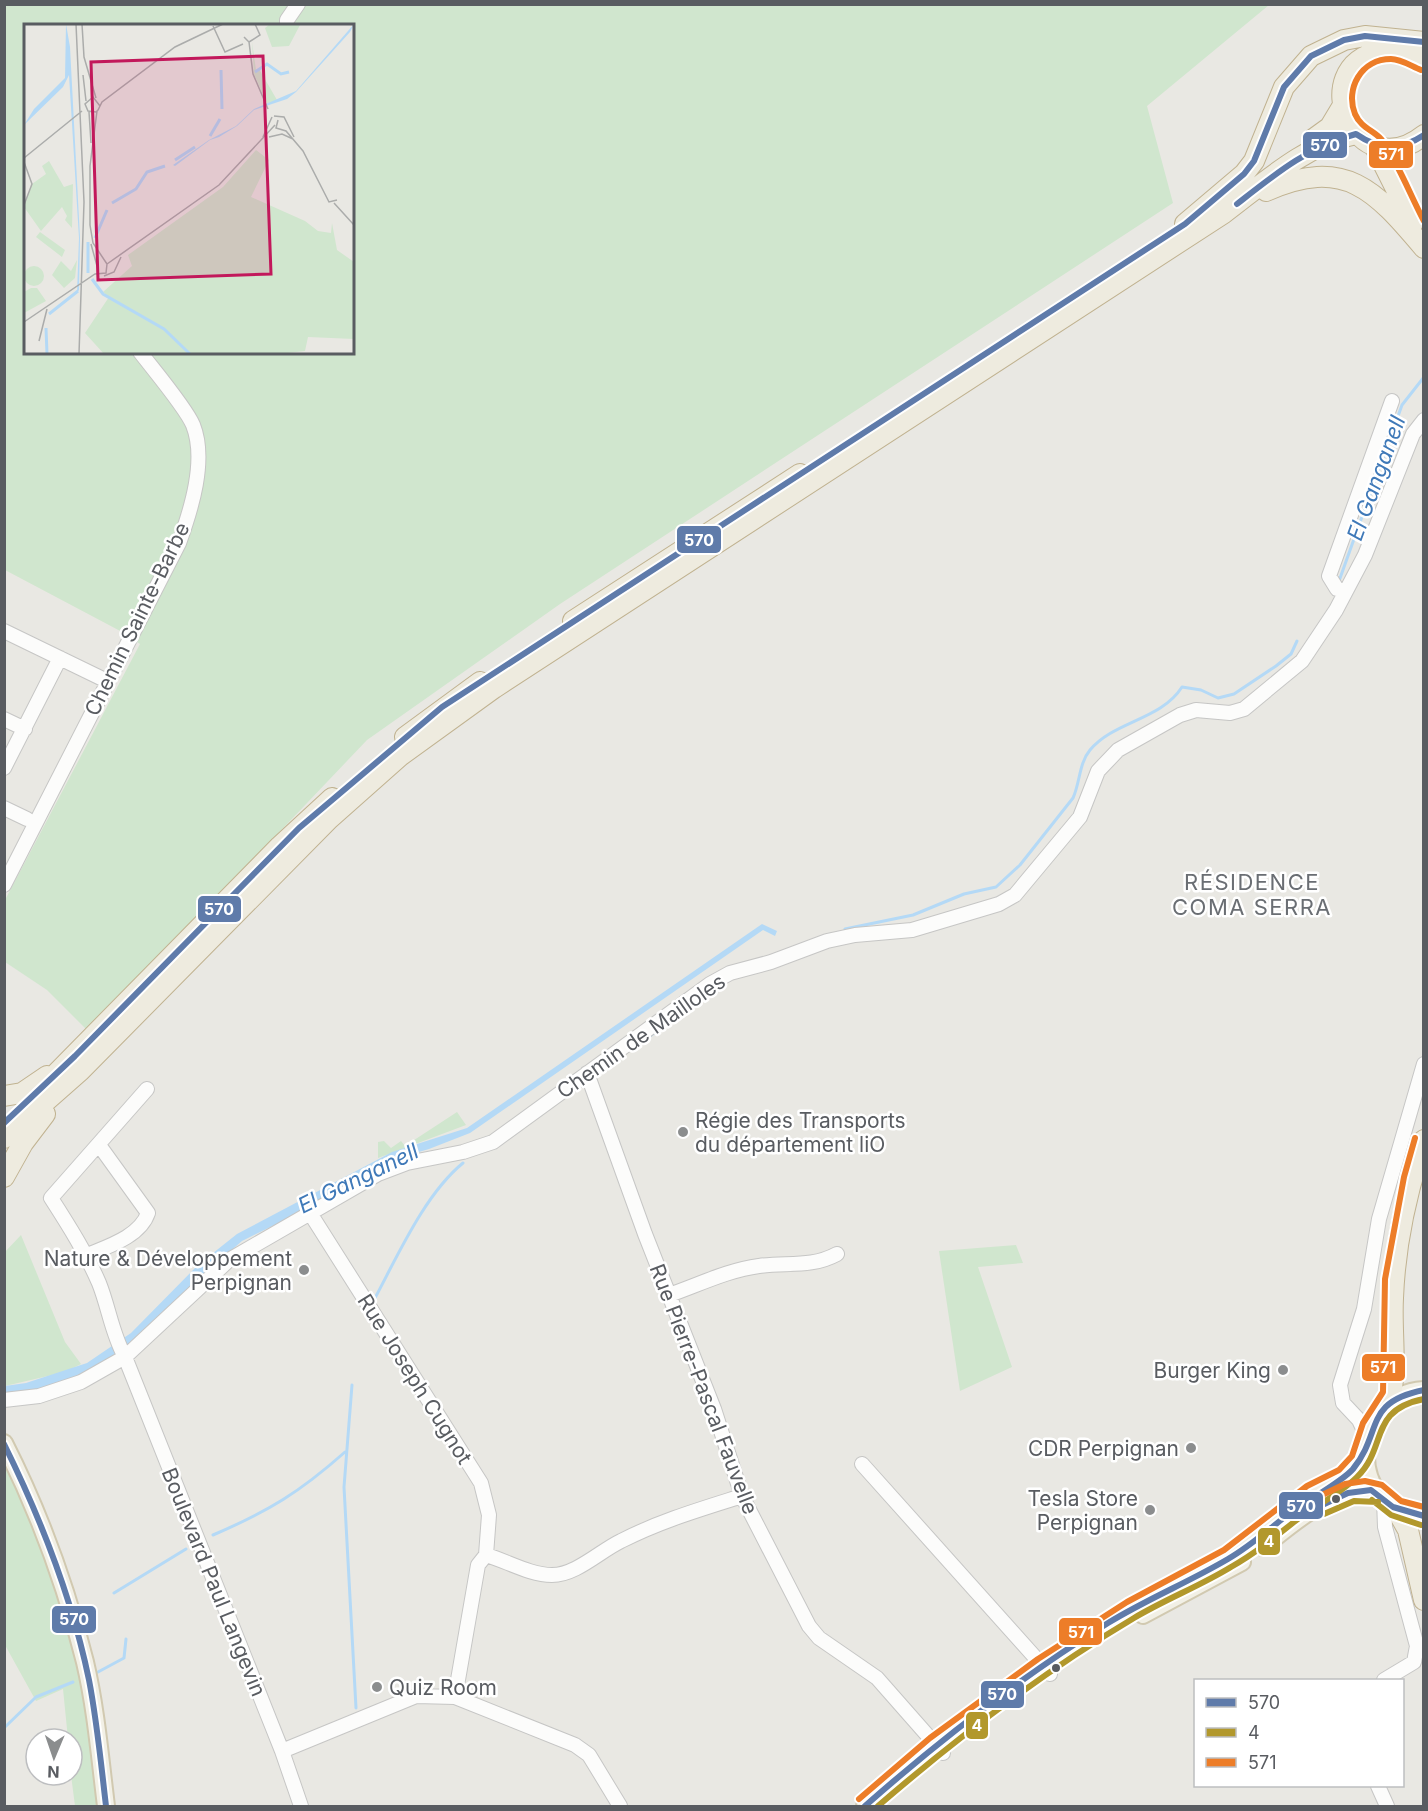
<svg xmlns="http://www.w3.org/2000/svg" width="1428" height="1811" font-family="Inter,sans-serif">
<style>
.green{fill:#d0e6ce;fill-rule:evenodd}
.water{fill:#b4d9f6}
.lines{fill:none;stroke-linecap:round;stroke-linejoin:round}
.stream{stroke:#b4d9f6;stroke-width:3}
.minor-casing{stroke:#c6c6c5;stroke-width:16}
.major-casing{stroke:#d1c9b0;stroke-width:20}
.highway-casing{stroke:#c0b290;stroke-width:22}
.minor{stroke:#fcfcfb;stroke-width:14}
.major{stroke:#f2f0e6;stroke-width:16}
.highway{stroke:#eeebdf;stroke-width:20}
.bus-1-casing{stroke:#fff;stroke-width:10}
.bus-2-casing{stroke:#fff;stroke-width:10}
.bus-3-casing{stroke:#fff;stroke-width:10}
.bus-1{stroke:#5f7baa;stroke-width:6}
.bus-2{stroke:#b2982c;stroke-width:6}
.bus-3{stroke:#ed7d28;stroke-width:6}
.poi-dot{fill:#8b8d8e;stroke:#fff;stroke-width:2}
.bus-dot{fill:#595c61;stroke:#fff;stroke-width:2}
.labels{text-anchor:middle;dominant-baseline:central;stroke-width:5;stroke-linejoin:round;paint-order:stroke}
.street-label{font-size:21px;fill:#595c61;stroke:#fff}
.poi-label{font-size:21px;fill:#595c61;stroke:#fff;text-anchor:end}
.water-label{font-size:22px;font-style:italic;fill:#3f79b8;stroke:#fff}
.neighbourhood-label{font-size:22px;letter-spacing:1.5px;fill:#6a6e73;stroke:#fff}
.inset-river{fill:none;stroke:#b4d9f6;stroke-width:3}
.inset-road{fill:none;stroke:#abacab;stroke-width:1.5}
.view{fill:#c2185b;fill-opacity:0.15;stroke:#c2185b;stroke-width:3}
.inset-edge{fill:none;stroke:#595c61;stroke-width:3}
.line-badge{stroke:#fff;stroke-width:2}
.badge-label{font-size:16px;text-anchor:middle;font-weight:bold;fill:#fff}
</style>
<rect width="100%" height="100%" fill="#e9e8e3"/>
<!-- green -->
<path class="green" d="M4,5h1265l-122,101 26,97 -613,401 -193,136 -278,292 -42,-42 -42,-28v-62l135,-256 -16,-11 -119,-63zM26,26h326v326h-326z
M457,1112l9,13 -88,33v-16l6,-1 7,7 10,-7 4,5z
M21,1235l44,107 16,22 -16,8 -60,14 -1,-133z
M1016,1245l7,18 -45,4 34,100 -52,24 -21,-140z
M4,1459c18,41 38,81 51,123 22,74 36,148 43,224h-23l-4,-31 1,-36h-4l-5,-50 -27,12 -31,-56z"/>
<!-- water -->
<path class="water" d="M762,924l15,7 -2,5 -12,-6 -293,203 -41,16 -34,10 -96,54 -57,28 -37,32 -68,67 -45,31 -63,21 -24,4v-10l21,-3 61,-20 44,-30 67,-68 39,-31 155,-82 75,-24z"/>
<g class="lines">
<!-- stream -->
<path class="stream" d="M1339,581l63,-176 22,-28
M845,929l68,-14 51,-21 32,-7 24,-22 53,-67c7,-15 6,-35 17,-48 24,-29 71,-30 92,-63l19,3 17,8 16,-4 42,-28 15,-12 6,-13
M643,1041l48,-35
M375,1298c23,-43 50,-104 88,-135
M352,1385l-8,102 12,221
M213,1535c56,-24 87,-43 132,-83
M114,1593l72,-44
M98,1672l26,-14 2,-19
M4,1728l32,-31 37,-15"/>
<defs>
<path id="minor" d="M287,26v-6l11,-16
M1346,591l-9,-2 -8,-13 63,-175
M4,631l103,50
M4,719l21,10
M4,768l56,-110
M4,808l23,11
M4,885l175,-342c12,-33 28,-83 14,-118 -7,-17 -40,-56 -53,-73
M587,1073l58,161 69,175 28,87 67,130 10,12 58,40 66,75
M147,1089l-96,109c18,28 35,55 48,85 10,25 13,51 26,74l157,394 19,55
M310,1213l171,270 8,32 -3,40
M85,1256c21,-9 55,-19 63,-43l-49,-68
M669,1295c29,-10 59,-25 90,-29 28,-4 52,2 78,-12
M4,1400l35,-4 42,-14 44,-25 104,-97 149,-86 29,-11 56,-11 30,-10 217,-158 20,-11 41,-11 56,-21 28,-6 57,-5 87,-26 16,-9 65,-78 18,-46 20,-21 62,-35 16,-5 34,3 14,-4 58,-48 34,-51 29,-55 48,-121 11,-14
M1367,1437l-8,-17 -16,-17 -3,-18 24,-76 15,-90 45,-155
M862,1464l188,210
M1384,1500l1,27 32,119 -3,16 -30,18
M486,1555c21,6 44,20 66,20 24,0 48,-24 69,-34 39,-20 80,-32 121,-45
M455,1697l23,-132 8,-10
M282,1751l134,-55 39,1 120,48 14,10 31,51
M1378,1786l9,20"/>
<path id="major" d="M1424,1390c-77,5 -78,124 0,126
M4,1443c35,69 62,143 81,219 11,47 15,96 21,144
M1263,1547c32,-25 72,-63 115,-54
M1143,1615l99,-53
M865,1806l70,-61 108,-79 88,-56 98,-52 83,-64 32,-17 16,-16 6,-19"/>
<path id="highway" d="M1424,63c-12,-10 -28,-15 -43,-12 -78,16 -25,138 43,84
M1312,140l18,-13 12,-20
M1374,145l39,78
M1266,191c79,-35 109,-1 158,57
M1185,224l59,-50 10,-13 30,-74 27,-31 33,-16 21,-4 59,6
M573,621l227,-147
M405,737l75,-55
M41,1089l239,-243 52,-48
M4,1096l18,-3 25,-17
M4,1138l76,-67 249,-252 71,-63 94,-68 730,-475c40,-30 82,-69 132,-79
M4,1177l19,-34 22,-29
M1389,1403c9,-33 2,-71 4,-105 2,-52 14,-108 31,-158
M1395,1507l13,23 16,70"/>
</defs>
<!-- minor casing -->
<use href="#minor" class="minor-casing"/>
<!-- major casing -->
<use href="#major" class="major-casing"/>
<!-- highway casing -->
<use href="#highway" class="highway-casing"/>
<!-- minor -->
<use href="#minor" class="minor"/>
<!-- major -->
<use href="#major" class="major"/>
<!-- highway -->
<use href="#highway" class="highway"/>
<defs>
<path id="bus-1" d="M1237,204c37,-29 72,-58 119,-70 23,16 44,17 68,1
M4,1123l71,-67 224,-228 143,-121 743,-483 59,-50 10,-13 30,-74 27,-31 33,-16 21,-4 59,6
M4,1444c37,75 68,154 85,236 8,41 12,84 17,126
M1320,1506l28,-13 23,-3 22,17 31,9
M865,1806c76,-67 156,-129 243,-183 39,-24 81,-41 120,-64 21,-12 39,-28 58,-43 18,-14 55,-33 67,-47 30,-37 10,-67 71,-79"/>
<path id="bus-2" d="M1372,1500l19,15 30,10
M1324,1514l30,-13 24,1
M878,1806c80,-69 165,-134 256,-188 32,-19 66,-32 97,-51 23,-13 43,-29 63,-45 20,-16 45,-27 63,-45 31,-30 11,-67 67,-78"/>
<path id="bus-3" d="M1421,70c-10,-4 -20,-11 -30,-11 -30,0 -46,30 -36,55 6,14 18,16 26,25 14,17 32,62 43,82
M1316,1498l29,-14 20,-3 17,4 19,16 23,6
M859,1799l71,-61 108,-79 89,-57 97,-52 83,-64 32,-16 13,-14 11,-33 20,-31 2,-113 19,-102 11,-39"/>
</defs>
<!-- bus-1 casing -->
<use href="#bus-1" class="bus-1-casing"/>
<!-- bus-2 casing -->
<use href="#bus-2" class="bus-2-casing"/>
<!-- bus-3 casing -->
<use href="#bus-3" class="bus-3-casing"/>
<!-- bus-1 -->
<use href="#bus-1" class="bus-1"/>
<!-- bus-2 -->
<use href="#bus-2" class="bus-2"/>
<!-- bus-3 -->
<use href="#bus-3" class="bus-3"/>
</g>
<!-- markers -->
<g class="poi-dot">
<circle cx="683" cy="1132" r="6"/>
<circle cx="304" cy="1270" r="6"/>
<circle cx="1283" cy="1370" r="6"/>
<circle cx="1191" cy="1448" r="6"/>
<circle cx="1150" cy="1510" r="6"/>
<circle cx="377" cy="1687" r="6"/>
</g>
<g class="bus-dot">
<circle cx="1336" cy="1499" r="5"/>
<circle cx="1056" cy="1668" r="5"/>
</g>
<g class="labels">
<!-- street labels -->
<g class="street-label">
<text transform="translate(137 619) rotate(-64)">Chemin Sainte-Barbe</text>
<text transform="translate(641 1036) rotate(-35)">Chemin de Mailloles</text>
<text transform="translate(415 1379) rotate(58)">Rue Joseph Cugnot</text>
<text transform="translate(704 1389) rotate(69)">Rue Pierre-Pascal Fauvelle</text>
<text transform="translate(214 1582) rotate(68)">Boulevard Paul Langevin</text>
</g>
<!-- poi labels -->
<g class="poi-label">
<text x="695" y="1120" text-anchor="start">Régie des Transports<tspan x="695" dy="24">du département liO</tspan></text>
<text x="292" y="1258">Nature &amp; Développement<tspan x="292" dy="24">Perpignan</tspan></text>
<text x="1271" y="1370">Burger King</text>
<text x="1179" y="1448">CDR Perpignan</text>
<text x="1138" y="1498">Tesla Store<tspan x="1138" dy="24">Perpignan</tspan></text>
<text x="389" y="1687" text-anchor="start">Quiz Room</text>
</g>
<!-- water labels -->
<g class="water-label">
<text transform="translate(1376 478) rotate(-70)">El Ganganell</text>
<text transform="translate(358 1178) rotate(-26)">El Ganganell</text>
</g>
<!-- neighbourhood labels -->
<g class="neighbourhood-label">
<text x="1252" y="882">RÉSIDENCE<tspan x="1252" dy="25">COMA SERRA</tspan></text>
</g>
</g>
<!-- overview -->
<g transform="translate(24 24)">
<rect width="330" height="330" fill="#e9e8e3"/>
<path d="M246,0h29l1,1 -11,21 -17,1 -7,-19zM228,18l4,28 3,-1 18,31 -10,4 -13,-30zM232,126l13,10 -18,37 54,24 13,10 13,2 1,-10 5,27 17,12v77l-46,-2 -3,14 -26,3h-175l-19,-21 24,-36 -6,-5 29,-26 -4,-11 95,-68zM25,137l15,26 9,-3 -1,44 -7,-8 2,-4 -5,-9 -21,24 -17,-24 8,-23 14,-10 -4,-8zM16,208l25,18 -3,7 -26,-20zM53,236l-2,18 -11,10 -12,-13 9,-14 10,10zM0 252a10 10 0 1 1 20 0a10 10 0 1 1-20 0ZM7,264h6l9,13 -22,12v-21z" fill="#d0e6ce"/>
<path d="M42,0l4,23 10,191 -1,52 -2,3 2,-55 -10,-163 -6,12 -39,38 10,-16 31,-31zM330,0l-4,8 -54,60 -9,7 -33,11 -17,16 -18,11 -9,3 -35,26 -2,-1 36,-25 27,-14 18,-17 42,-18z" fill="#b4d9f6"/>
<path class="inset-river" d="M197,46l1,39M231,48l12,-8 14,10 8,-2M186,112l10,-17M151,136l20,-13M88,179l24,-14 11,-17 18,-6M71,214l12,-28M64,218v31M68,255l11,15 61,35 26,25M25,290l29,-23M22,304l1,26"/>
<path class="inset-road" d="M52,0l8,178 -5,152M58,0l2,33 12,41M189,2l12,26 18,-8M220,13l5,5 4,32 15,35M225,18l11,-7 -5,-11M59,51l3,26M76,82l-7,-9 -8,7 3,7 8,1 2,-2 4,-8 73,-55 48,-23M73,87l-7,55v59l3,18 14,21M65,88l2,31M250,92l10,1 10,20M254,96l-2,8 10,3 17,20 26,51 8,-2M239,113l9,-20M245,113l13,-3 11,5M0,134l58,-47M0,138l8,22 -8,21M310,179l20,22M67,220l6,22M83,240l112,-79 56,-60M80,252l10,-4 7,-15M0,298l71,-48 11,-1 1,-9M15,317l8,-32"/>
<path class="view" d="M239,32l8,218 -173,6 -7,-218z"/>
<rect width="330" height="330" class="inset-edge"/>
</g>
<g class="line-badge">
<rect x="1302" y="131" width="46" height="28" rx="6" fill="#5f7baa"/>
<rect x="1368" y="140" width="46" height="29" rx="6" fill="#ed7d28"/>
<rect x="676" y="525" width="46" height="29" rx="6" fill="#5f7baa"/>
<rect x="197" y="895" width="45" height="28" rx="6" fill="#5f7baa"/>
<rect x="1361" y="1353" width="45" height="29" rx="6" fill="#ed7d28"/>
<rect x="1278" y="1491" width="46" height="29" rx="6" fill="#5f7baa"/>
<rect x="1257" y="1527" width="24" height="29" rx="6" fill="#b2982c"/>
<rect x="51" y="1605" width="46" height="29" rx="6" fill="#5f7baa"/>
<rect x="1058" y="1617" width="45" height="29" rx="6" fill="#ed7d28"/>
<rect x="980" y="1680" width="45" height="29" rx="6" fill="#5f7baa"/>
<rect x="965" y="1711" width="24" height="29" rx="6" fill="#b2982c"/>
</g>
<g class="badge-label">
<text x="1325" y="151">570</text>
<text x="1391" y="160">571</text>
<text x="699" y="546">570</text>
<text x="219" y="915">570</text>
<text x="1383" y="1373">571</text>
<text x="1301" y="1512">570</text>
<text x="1269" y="1547">4</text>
<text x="74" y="1625">570</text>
<text x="1081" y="1638">571</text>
<text x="1002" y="1700">570</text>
<text x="977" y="1731">4</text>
</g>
<!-- border -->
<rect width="1428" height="1811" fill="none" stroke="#595c61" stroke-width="12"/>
<!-- legend -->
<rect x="1194" y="1679" width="210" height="108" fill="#ffffff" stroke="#bdbec0" stroke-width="1.5"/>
<rect x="1206" y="1698" width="30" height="9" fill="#5f7baa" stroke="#bdbec0" stroke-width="1.5"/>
<text x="1248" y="1709" font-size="18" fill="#595c61">570</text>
<rect x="1206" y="1728" width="30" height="9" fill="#b2982c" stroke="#bdbec0" stroke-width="1.5"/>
<text x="1248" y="1739" font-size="18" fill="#595c61">4</text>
<rect x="1206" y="1758" width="30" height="9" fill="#ed7d28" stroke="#bdbec0" stroke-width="1.5"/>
<text x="1248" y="1769" font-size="18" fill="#595c61">571</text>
<!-- north arrow -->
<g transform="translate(54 1757) rotate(182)"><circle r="28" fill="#ffffff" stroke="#bdbec0" stroke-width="1.5"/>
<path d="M0-4.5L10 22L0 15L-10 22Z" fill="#8b8d8e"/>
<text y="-9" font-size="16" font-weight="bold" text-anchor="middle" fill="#595c61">N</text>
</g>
</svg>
